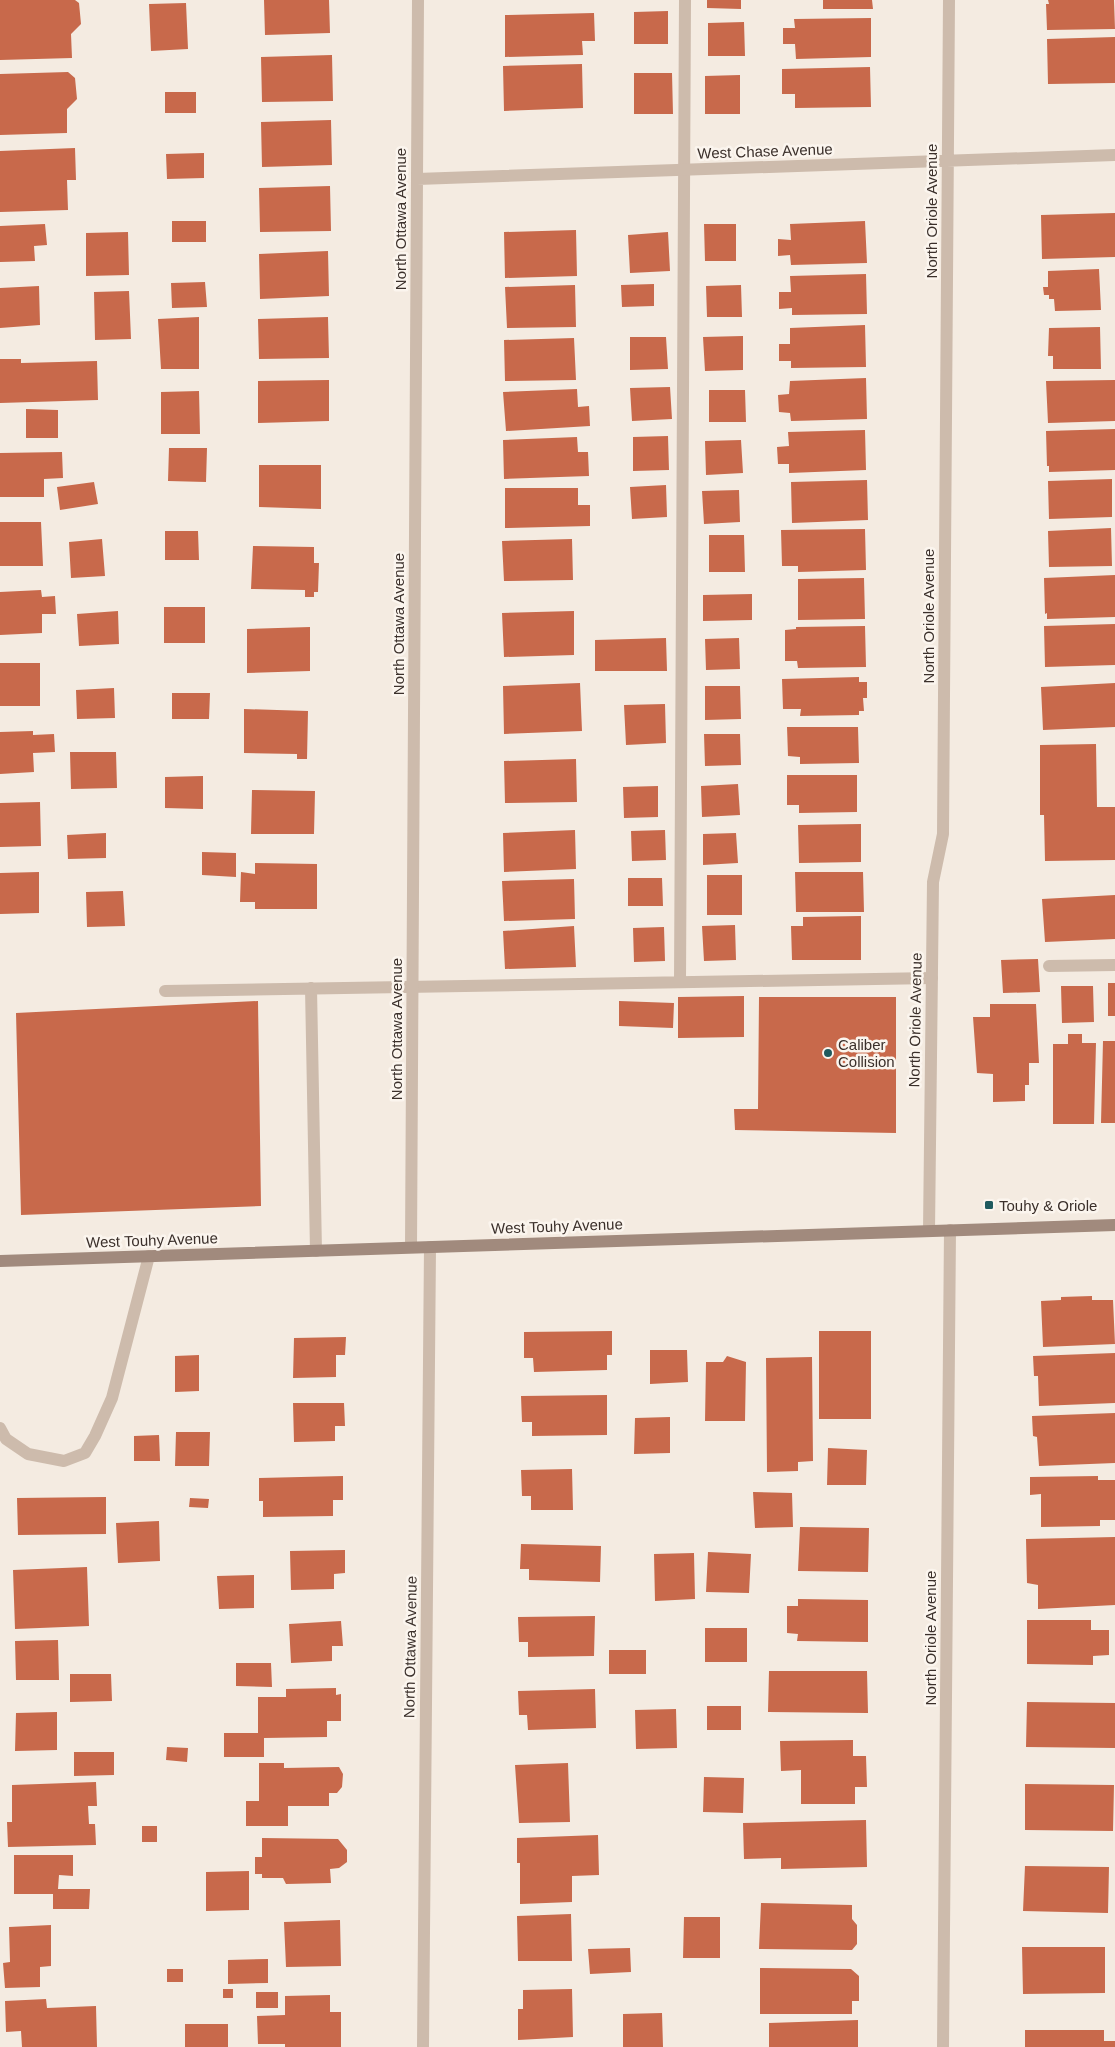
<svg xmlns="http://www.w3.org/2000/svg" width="1115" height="2047" font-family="Helvetica,sans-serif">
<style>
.building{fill:#c8694b}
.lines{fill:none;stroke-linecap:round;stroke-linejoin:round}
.service{stroke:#cdbbac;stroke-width:12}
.minor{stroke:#cdbbac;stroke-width:12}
.secondary{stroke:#a18a7d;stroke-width:12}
.poi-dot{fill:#1f5a5e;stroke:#fbf5ee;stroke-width:2}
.labels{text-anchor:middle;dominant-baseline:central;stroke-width:5;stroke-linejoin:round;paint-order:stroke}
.street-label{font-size:15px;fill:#3b302b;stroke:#fbf5ee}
.poi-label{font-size:15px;fill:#3b302b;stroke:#fbf5ee;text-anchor:start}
</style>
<rect width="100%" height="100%" fill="#f4ebe1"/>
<!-- building -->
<path class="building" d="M0,0h75l4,3 2,21 -10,10 1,24 -72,2z
M264,0h65l1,33 -65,2z
M707,0h34v9l-34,-1z
M823,0h49l1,9h-50z
M1048,0h66l1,29 -68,1 -1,-26h3z
M186,3l2,46 -37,2 -2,-47z
M668,11v33h-34v-32z
M594,13l1,28h-13l1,14 -78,2v-42z
M871,18v39l-75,2 -1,-15h-12v-16h12l-1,-9z
M744,22l1,34h-37v-33z
M1115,37v46l-67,1 -1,-45z
M332,55l1,46 -71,1 -1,-45z
M582,64l1,44 -79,3 -1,-45z
M870,67l1,40 -76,1v-14h-13v-25z
M68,72l7,6 2,21 -10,10v24l-67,2v-61z
M634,73h38l1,41h-39z
M740,75v39h-35v-38z
M165,92h31v21h-31z
M331,120l1,45 -70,2 -1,-45z
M75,148l1,32h-9l1,30 -68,2v-61z
M204,153v25l-37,1 -1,-25z
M330,186l1,45 -71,1 -1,-44z
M1115,213v44l-73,2 -1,-44z
M172,221h34v21h-34z
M865,221l2,42 -76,2 -1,-10 -12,1v-17l13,1 -1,-16z
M45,224l2,21 -13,1 1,15 -35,1v-36z
M704,224h32v37h-31z
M576,230l1,46 -72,2 -1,-46z
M128,232l1,43 -43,1v-43z
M668,232l2,39 -40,2 -2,-38z
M328,251l1,45 -69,3 -1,-45z
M1099,269l2,41 -46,1 -1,-12h-5v-4h-5l-1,-8h5v-16z
M866,274l1,40 -75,1v-7l-13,1v-17h12l-1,-16z
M205,282l2,25 -35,1 -1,-25z
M654,284v22l-32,1 -1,-22z
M575,285l1,42 -69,1 -2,-41z
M741,285l1,32h-35l-1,-31z
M39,286l1,39 -40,3v-40z
M129,291l2,48 -36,1 -1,-48z
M199,317v52h-38l-3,-50z
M328,317l1,41 -70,1 -1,-40z
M865,325l1,42 -75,1v-7h-12v-17h11v-16z
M1100,327l1,42h-48v-13h-5l1,-28z
M743,336v34l-38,1 -2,-34z
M630,337h36l2,32 -38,1z
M574,338l2,42 -71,1 -1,-41z
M0,359h21v4l76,-2 1,39 -98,3z
M866,378l1,41 -76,2 -1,-8 -11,-1 -1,-17 11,-1 1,-13z
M329,380v41l-71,2v-42z
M1115,380v41l-67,2 -2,-42z
M670,387l2,32 -40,2 -2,-33z
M577,389l1,18 11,-1 1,20 -84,5 -3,-39z
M709,390h36l1,32h-37z
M199,391l1,43h-39v-42z
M26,409l32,1v28h-32z
M1115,429v41l-66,2v-6h-2l-1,-35z
M865,430l1,40 -77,3v-9h-11l-1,-17 12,-1 -1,-14z
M668,436l1,34 -36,1v-34z
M577,437l1,15h10l1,24 -85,3 -1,-39z
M741,440l2,33 -37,2 -1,-34z
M169,448h38l-1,34 -38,-1z
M62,452l1,26 -19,1v18h-44v-44z
M259,465h62v44l-62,-2z
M1112,479v38l-63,2 -1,-38z
M867,480l1,40 -76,3 -1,-41z
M94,482l4,22 -38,6 -3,-23z
M666,485l1,32 -35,2 -2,-32z
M505,488h73v17h12v21l-85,2z
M739,490l1,32 -36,2 -2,-33z
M0,522h41l2,44h-43z
M1111,528l1,38 -63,1 -1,-36z
M865,529l1,41 -68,2v-6h-16l-1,-36z
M165,531h33l1,29h-34z
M709,535h35l1,37h-36z
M102,539l3,37 -34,2 -2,-36z
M572,539l1,41 -69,1 -2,-40z
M253,546l61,1v16h5l-1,29h-4v5h-9v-7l-54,-1z
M1115,575v42l-68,2v-6l-2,1 -1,-36z
M864,578l1,41 -67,1v-41z
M41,590l1,7 13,-1 1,18h-14v19l-42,2v-43z
M752,594v26l-49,1v-26z
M164,607h41v36h-41z
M118,611l1,33 -40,2 -2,-32z
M574,611v44l-70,2 -2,-44z
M1115,624v41l-70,2 -1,-41z
M865,626l1,41 -68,1 -1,-7h-12v-31l11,-1v-2z
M310,627v44l-63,2v-44z
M666,638l1,33h-72v-31z
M739,638l1,31 -34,1 -1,-31z
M0,663h40v43h-40z
M859,677v5h8v16h-4l1,13h-5v4l-59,1 1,-7h-18l-1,-30z
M580,683l2,48 -78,3 -1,-48z
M1115,683v44l-72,3 -2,-43z
M705,686h35l1,33 -36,1z
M114,688l1,30 -38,1 -1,-29z
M172,693h38l-1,26h-37z
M665,704l1,39 -40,2 -2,-40z
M244,709l64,2 -1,48h-10v-5l-53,-1z
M787,727h71l1,36 -59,1v-7l-12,-1z
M33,731v4l21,-1 1,18 -22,1 1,19 -34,2v-42z
M704,734h36l1,31 -36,1z
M1096,744l1,63h18v53l-70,1 -1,-46h-4v-70z
M70,752h46l1,36 -46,1z
M576,759l1,43 -72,1 -1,-42z
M787,775h70v37l-58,1v-8h-12z
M203,776v33l-38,-1v-31z
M738,784l2,31 -38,2 -1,-31z
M658,786v31l-34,1 -1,-31z
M252,790l63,1 -1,43h-63z
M40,802l1,44 -41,1v-44z
M861,824v38l-62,1 -1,-38z
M575,830l1,39 -72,3 -1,-39z
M665,830l1,30 -34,1 -1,-30z
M106,833v25l-38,1 -1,-24z
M736,833l2,30 -35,2v-31z
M202,852l34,1v24l-34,-2z
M255,863l62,1v45h-62v-7h-15l1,-30 14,2z
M39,872v41l-39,1v-41z
M795,872h68l1,40h-68z
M707,875h35v40h-35z
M628,878h34l1,28h-35z
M574,879l1,40 -71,2 -2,-40z
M123,891l2,35 -38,1 -1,-35z
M1115,895v44l-70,3 -3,-43z
M861,916v44h-69l-1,-34h12v-9z
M735,925l1,35 -32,1 -2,-35z
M574,926l2,41 -71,2 -2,-38z
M664,927l1,34 -31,1 -1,-34z
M1038,959l2,33 -37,1 -2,-33z
M1108,983h7v33h-7z
M1061,986h32l1,36 -32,1z
M744,996v41l-66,1v-41z
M759,997h137v136l-161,-3 -1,-21h24z
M258,1001l3,205 -240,9 -5,-202z
M619,1001l55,2 -1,25 -54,-2z
M990,1004h46l3,59h-10v22h-4v16l-32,1v-28l-16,-1 -4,-56h17z
M1068,1034h14v9h14l-2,81h-41v-80h15z
M1103,1041h12v82h-14z
M1092,1296v4h21l2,44 -72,3 -2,-46 20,-1v-3z
M612,1331v24h-5v15l-73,2 -1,-14h-9v-26z
M819,1331h52v88h-52z
M346,1337l-1,18h-9v22l-43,1 1,-40z
M650,1350h37l1,32 -38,2z
M1115,1353v50l-76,3 -1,-30h-4l-1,-20z
M199,1355v36l-24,1v-36z
M727,1356l19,6 -1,59h-40l1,-59h17z
M812,1357l1,104 -15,1v9l-31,1 -1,-114z
M607,1395v40l-75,1v-14h-10l-1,-26z
M293,1403h51l1,23h-10v15l-41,1z
M1115,1413v50l-76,3 -2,-29 -4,-1 -1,-20z
M670,1417v36l-36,1 1,-36z
M176,1432h34l-1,34h-34z
M159,1435l1,26h-26v-25z
M828,1448l39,2 -1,35h-39z
M572,1469l1,41h-42v-14h-9l-1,-26z
M343,1476v24h-10v16l-70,1v-16h-4v-23z
M1098,1476v4h17v40h-15v6l-59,1v-33l-11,1v-18z
M753,1492l39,1 1,34 -38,1z
M106,1497v37l-88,1 -1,-37z
M190,1498l19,1 -1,9 -19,-1z
M159,1521l1,40 -42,2 -2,-40z
M800,1527l69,1 -1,44 -70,-1z
M1115,1537v68l-77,4v-24l-11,-2 -1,-44z
M521,1544l80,2 -1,36 -71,-2v-11h-9z
M345,1550v23l-11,1v15l-43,1 -1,-39z
M708,1552l43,2 -2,39 -43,-1z
M694,1553l1,46 -40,2 -1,-47z
M87,1567l2,59 -74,3 -2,-59z
M254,1575v33l-35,1 -2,-33z
M798,1599l70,1v42l-71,-1 1,-7 -11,-1v-27h11z
M595,1616l-1,40 -66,1v-15h-9l-1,-25z
M1027,1620h64v10h18v25l-16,1v9l-66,-1z
M341,1621l2,25h-11v15l-41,2 -2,-39z
M705,1628h42v34h-42z
M58,1640l1,40h-43l-1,-39z
M609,1650h37v24h-37z
M236,1663h35l1,24 -36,-1z
M769,1671h98l1,42 -100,-1z
M70,1674h41l1,27 -42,1z
M336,1688v7l5,-1v27h-14v16l-63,1v19h-40v-24h34v-36h28v-8z
M595,1689l1,39 -68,2 -1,-15h-8l-1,-24z
M1027,1702l88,1v45l-89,-1z
M707,1706h34v24h-34z
M676,1709l1,39 -41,1 -1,-39z
M57,1712v38l-42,1 1,-38z
M853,1740v16h13l1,31h-12v17h-54v-34l-20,1 -1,-30z
M167,1747l21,1 -1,14 -21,-2z
M74,1752h40v23l-40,1z
M259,1763h25v5l55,-1 4,7 -1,13 -5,6h-8v13h-41v20h-42v-25h13z
M568,1763l2,59 -51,1 -4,-58z
M704,1777l40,1 -1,35 -40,-1z
M96,1782l1,24h-9l1,18h6l1,21 -88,2 -1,-25h5v-37z
M1025,1784l89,1 -1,46 -88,-1z
M866,1820l1,47 -86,2v-11l-37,1 -1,-36z
M142,1826h15v16h-15z
M598,1835l1,40 -27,1v26l-52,2v-41h-3v-25z
M262,1838l76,1 9,11v12l-8,6 -9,1 1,14 -45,1 -3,-6h-21v-4h-7v-17h7z
M14,1855h59v21l-14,-1 -1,14h32l-1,20h-36v-15h-39z
M1025,1866l84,1 -1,46 -85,-2z
M249,1871v39l-43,1v-39z
M761,1903l91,2v14l5,6v19l-5,6 -93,-1z
M571,1914l1,47h-54l-1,-45z
M684,1917h36v41h-37z
M340,1920l1,46 -55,1 -2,-45z
M51,1925v41l-11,1v20l-35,1 -2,-25 7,-1 -1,-35z
M1022,1947h83v46l-82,1z
M630,1948l1,24 -41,2 -2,-25z
M268,1959v24l-40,1v-24z
M760,1968l91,1 8,7v25h-7v13h-92z
M167,1969h16v13h-16z
M223,1989h10v9h-10z
M572,1989l1,48 -55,3v-31h5v-19z
M256,1992h22v16h-22z
M330,1995v17h11v35h-56v-3h-27l-1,-28 28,-1v-19z
M46,1999l1,9 49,-2 1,41h-75l-1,-16 -15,1 -1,-31z
M662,2013l1,34h-40v-33z
M858,2020v27h-89v-24z
M185,2024h43v23h-43z
M1025,2030h79v11h11v6h-90z"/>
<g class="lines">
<!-- service -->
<path class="service" d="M1049,966l66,-1
M680,982l5,-982
M311,988l5,263
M165,991l767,-13
M0,1428l6,11 22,15 36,7 21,-8 10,-17 17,-38 37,-142"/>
<!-- minor -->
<path class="minor" d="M417,179l698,-24
M929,1231l4,-349 10,-48 6,-834
M411,1247l7,-1247
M423,2047l7,-800
M943,2047l7,-817"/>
<!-- secondary -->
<path class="secondary" d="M0,1261l1115,-36"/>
</g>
<!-- markers -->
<g class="poi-dot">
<circle cx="828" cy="1053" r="5"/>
<rect x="984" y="1200" width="10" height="10" rx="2.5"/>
</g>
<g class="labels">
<!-- street labels -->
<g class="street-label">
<text transform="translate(765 151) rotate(-2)">West Chase Avenue</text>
<text transform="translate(931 211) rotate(-90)">North Oriole Avenue</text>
<text transform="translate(400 219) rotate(-90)">North Ottawa Avenue</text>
<text transform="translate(928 616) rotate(-90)">North Oriole Avenue</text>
<text transform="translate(398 624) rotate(-90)">North Ottawa Avenue</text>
<text transform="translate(915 1020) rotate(-89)">North Oriole Avenue</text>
<text transform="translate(396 1029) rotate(-90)">North Ottawa Avenue</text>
<text transform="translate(557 1226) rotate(-2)">West Touhy Avenue</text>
<text transform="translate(152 1240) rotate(-2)">West Touhy Avenue</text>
<text transform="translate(930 1638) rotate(-90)">North Oriole Avenue</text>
<text transform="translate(410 1647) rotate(-89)">North Ottawa Avenue</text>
</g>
<!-- poi labels -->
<g class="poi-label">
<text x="838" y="1044">Caliber<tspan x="838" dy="17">Collision</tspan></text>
<text x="999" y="1205">Touhy &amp; Oriole</text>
</g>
</g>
</svg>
